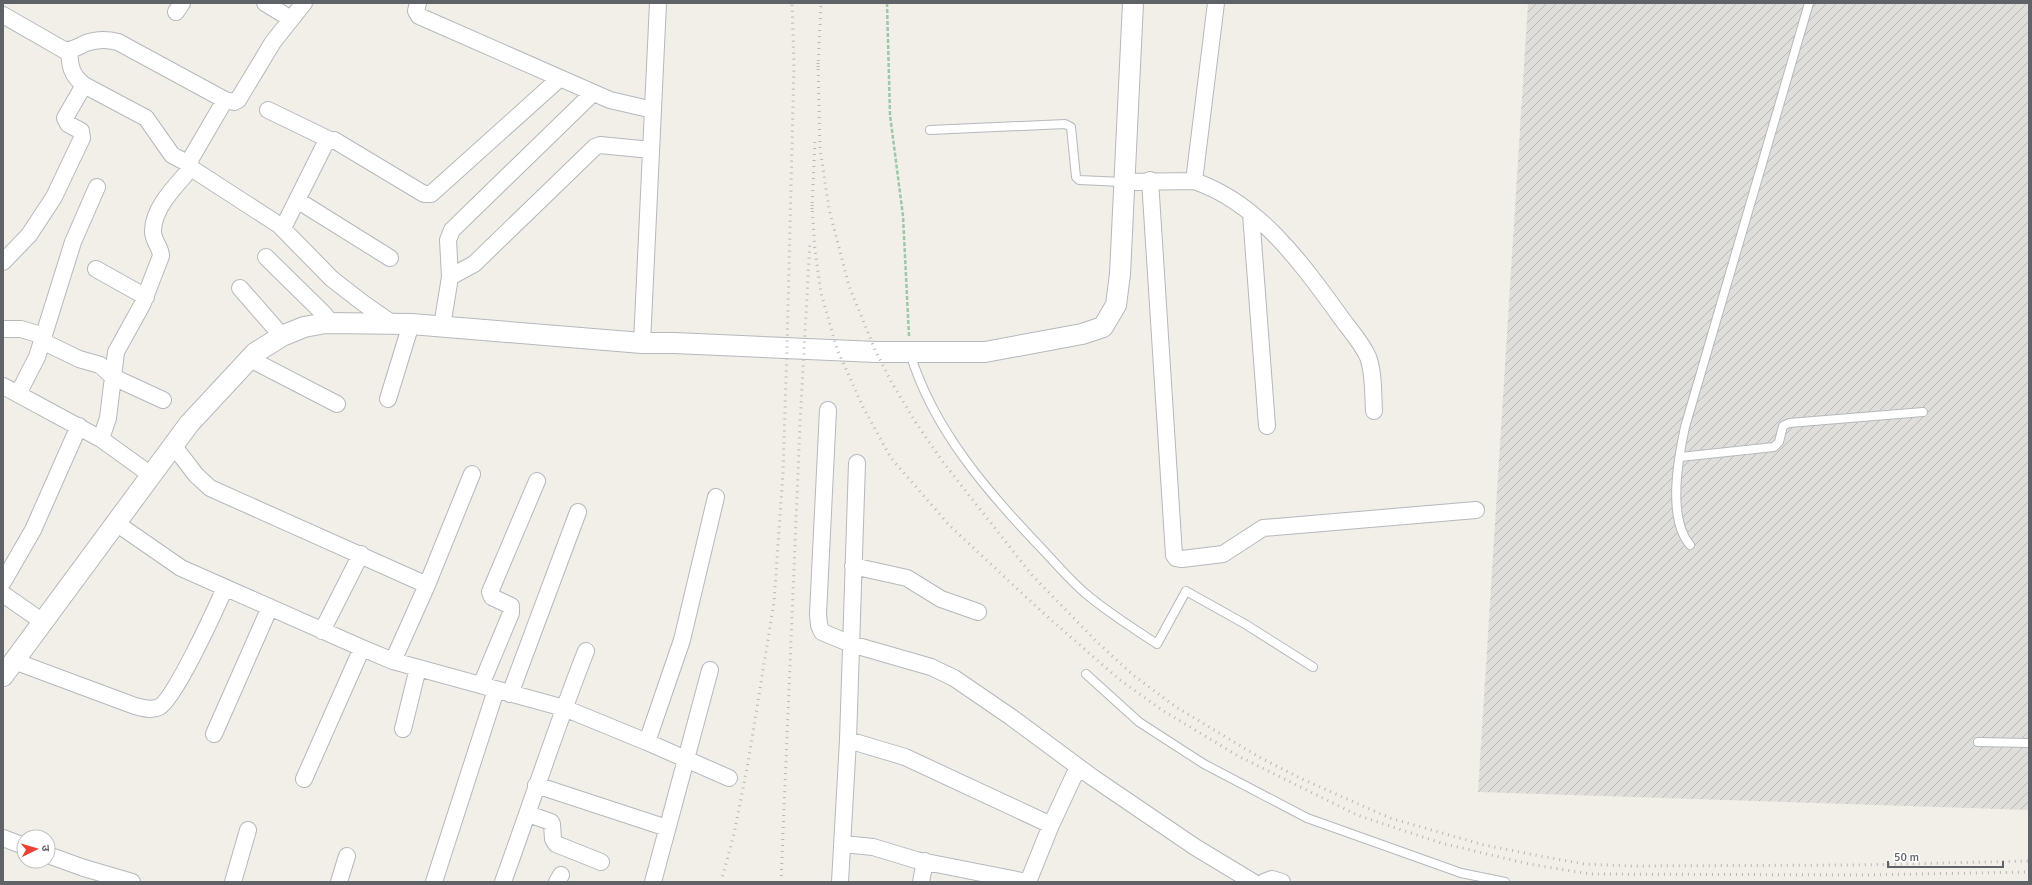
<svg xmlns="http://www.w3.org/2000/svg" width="2032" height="885" font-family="Signika,'Noto Sans Devanagari',sans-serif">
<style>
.industrial{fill:url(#industrial-furrows)}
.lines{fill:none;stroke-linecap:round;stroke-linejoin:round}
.service-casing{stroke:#b5b8bc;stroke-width:10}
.minor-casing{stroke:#b5b8bc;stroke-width:18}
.tertiary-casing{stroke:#b5b8bc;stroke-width:22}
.path{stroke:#9cc7a9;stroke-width:2.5;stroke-dasharray:4 2;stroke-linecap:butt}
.service{stroke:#fff;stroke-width:8}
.minor{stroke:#fff;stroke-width:16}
.tertiary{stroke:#fff;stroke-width:20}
.rail{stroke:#b6b7b8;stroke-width:3;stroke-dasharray:1 5;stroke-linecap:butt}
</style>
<defs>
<pattern id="industrial-furrows" width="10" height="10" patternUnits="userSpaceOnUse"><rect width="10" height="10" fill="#e0deda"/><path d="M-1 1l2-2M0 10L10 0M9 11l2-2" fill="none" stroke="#b9b8b5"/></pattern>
</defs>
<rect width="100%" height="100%" fill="#f1efe8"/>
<!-- industrial -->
<path class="industrial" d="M1528,3h501v807l-551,-18z"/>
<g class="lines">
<defs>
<path id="service" d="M930,130l135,-6 6,3 5,50 3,3 44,2
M910,353c23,77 80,142 135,199 13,14 26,29 40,41 22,19 48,35 72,51l29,-53 59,33 68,43
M1680,457l94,-10 5,-5 4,-16 6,-3 134,-11
M1690,545c-23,-27 -12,-86 -5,-118l124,-424
M1086,674l53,48 65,42 103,54 154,55 44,9
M1978,742l51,1"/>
<path id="minor" d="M265,3l26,16
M418,3l-2,8 3,5 191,84 43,10
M176,12l6,-9
M3,15l61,35c9,1 15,-4 22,-7 11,-4 21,-4 32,-1l107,58 9,2 4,-2 35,-58 31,-39
M69,51c1,15 2,24 15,34l62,33 26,37 17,9
M225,100l-35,60 1,8 88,57 53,54 31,24 30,21
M268,110l62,30
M1150,180l24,375 2,3 6,1 41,-5 40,-26 213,-18
M1194,181l22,-178
M1123,182l71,-1c63,21 106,80 143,131 10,15 24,29 31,45 6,16 5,38 6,54
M297,200l93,58
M1251,214l16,212
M283,228l43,-86 8,-2 90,54h7l128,-115
M266,257l58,57 7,9
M3,262l26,-27 25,-38 28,-59 -1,-7 -13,-7 -3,-6 19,-33
M96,269l50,28
M450,277l24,-13 121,-117 5,-2 51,5
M240,288l42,48
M442,326l8,-49 -2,-37 4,-10 141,-137
M3,329h18l23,7
M42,341l37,18 21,6 13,12 50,23
M642,343l16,-340
M250,359l87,45
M3,386l98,53 50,36
M18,394l19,-37 36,-115 24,-55
M388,399l23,-75
M828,410l-10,204 1,11 3,7 29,12 80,23 23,11 57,39 81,60 103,70 58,35
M101,439l7,-21 8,-66 26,-47 19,-49c0,-9 -9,-16 -8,-26 1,-24 24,-45 38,-62
M173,445l23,30 14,13 217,97
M116,523l65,45 181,80 31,13 171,47 83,34 82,36
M853,566l54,12 34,21 37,13
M3,582l30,-52 46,-104
M3,594l40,28
M322,631l39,-77
M14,661l121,45c8,2 16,5 24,1 15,-6 57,-99 66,-119
M393,661l34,-76 45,-111
M481,685l30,-72v-7l-19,-9 -2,-5 47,-111
M510,694l68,-182
M403,729l15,-61
M214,734l56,-127
M848,740l57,17 146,68
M647,742l35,-102 34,-143
M304,779l58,-131
M536,785l131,43
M528,814l23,8 1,2 1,15 3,5 45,18
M3,838l21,8
M843,844l30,3 43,13 111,22
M48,855l36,13 48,14
M233,882l15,-52
M339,882l8,-26
M434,882l62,-192
M503,882c28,-77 53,-155 83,-231
M557,882l4,-7
M653,882l57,-212
M840,882l8,-142 9,-277
M921,882l4,-21
M1028,882l23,-57 27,-58
M1264,882l8,-3 10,3"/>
<path id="tertiary" d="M3,676l186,-252 66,-71 27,-17 22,-9 22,-4 85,1 231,19h32l202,9h109l97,-18 21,-7 13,-22 4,-31 13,-271"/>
</defs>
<!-- service casing -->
<use href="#service" class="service-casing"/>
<!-- minor casing -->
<use href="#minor" class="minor-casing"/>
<!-- tertiary casing -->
<use href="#tertiary" class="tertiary-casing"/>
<!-- path -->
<path class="path" d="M887,3l3,112 13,101 6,120"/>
<!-- service -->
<use href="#service" class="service"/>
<!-- minor -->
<use href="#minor" class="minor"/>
<!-- tertiary -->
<use href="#tertiary" class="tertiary"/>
<!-- rail -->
<path class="rail" d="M818,63l2,85 9,61 20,77 27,66 16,31 24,40 27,39 88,112 65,67 37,34 43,32 83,50 43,22 88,39 94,27 56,11 44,8 47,2 226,-1 172,-4
M818,67l3,-64
M812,205l3,46 6,42 16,56 26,58 28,51 58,67 92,86 79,69 42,30 76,46 119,59 84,28 88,21 61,10 273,1 166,-3
M812,209l3,-70
M721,882l13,-48 14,-71 26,-161 9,-129 4,-125 7,-284 -2,-61
M781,882l19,-458 10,-183"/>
</g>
<!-- border -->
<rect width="2032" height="885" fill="none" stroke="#5f6368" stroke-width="8"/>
<!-- north arrow -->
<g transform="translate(36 849) rotate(85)"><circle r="19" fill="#ffffff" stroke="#bfc1c3"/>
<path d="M0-3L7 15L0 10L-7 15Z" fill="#ea4335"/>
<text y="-6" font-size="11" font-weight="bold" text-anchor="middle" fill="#5f6368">उ</text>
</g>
<!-- scale -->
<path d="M1888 861v6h115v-6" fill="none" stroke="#5f6368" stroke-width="2"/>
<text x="1894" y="861" font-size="12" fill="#5f6368" stroke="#ffffff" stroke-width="3" paint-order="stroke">50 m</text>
</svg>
